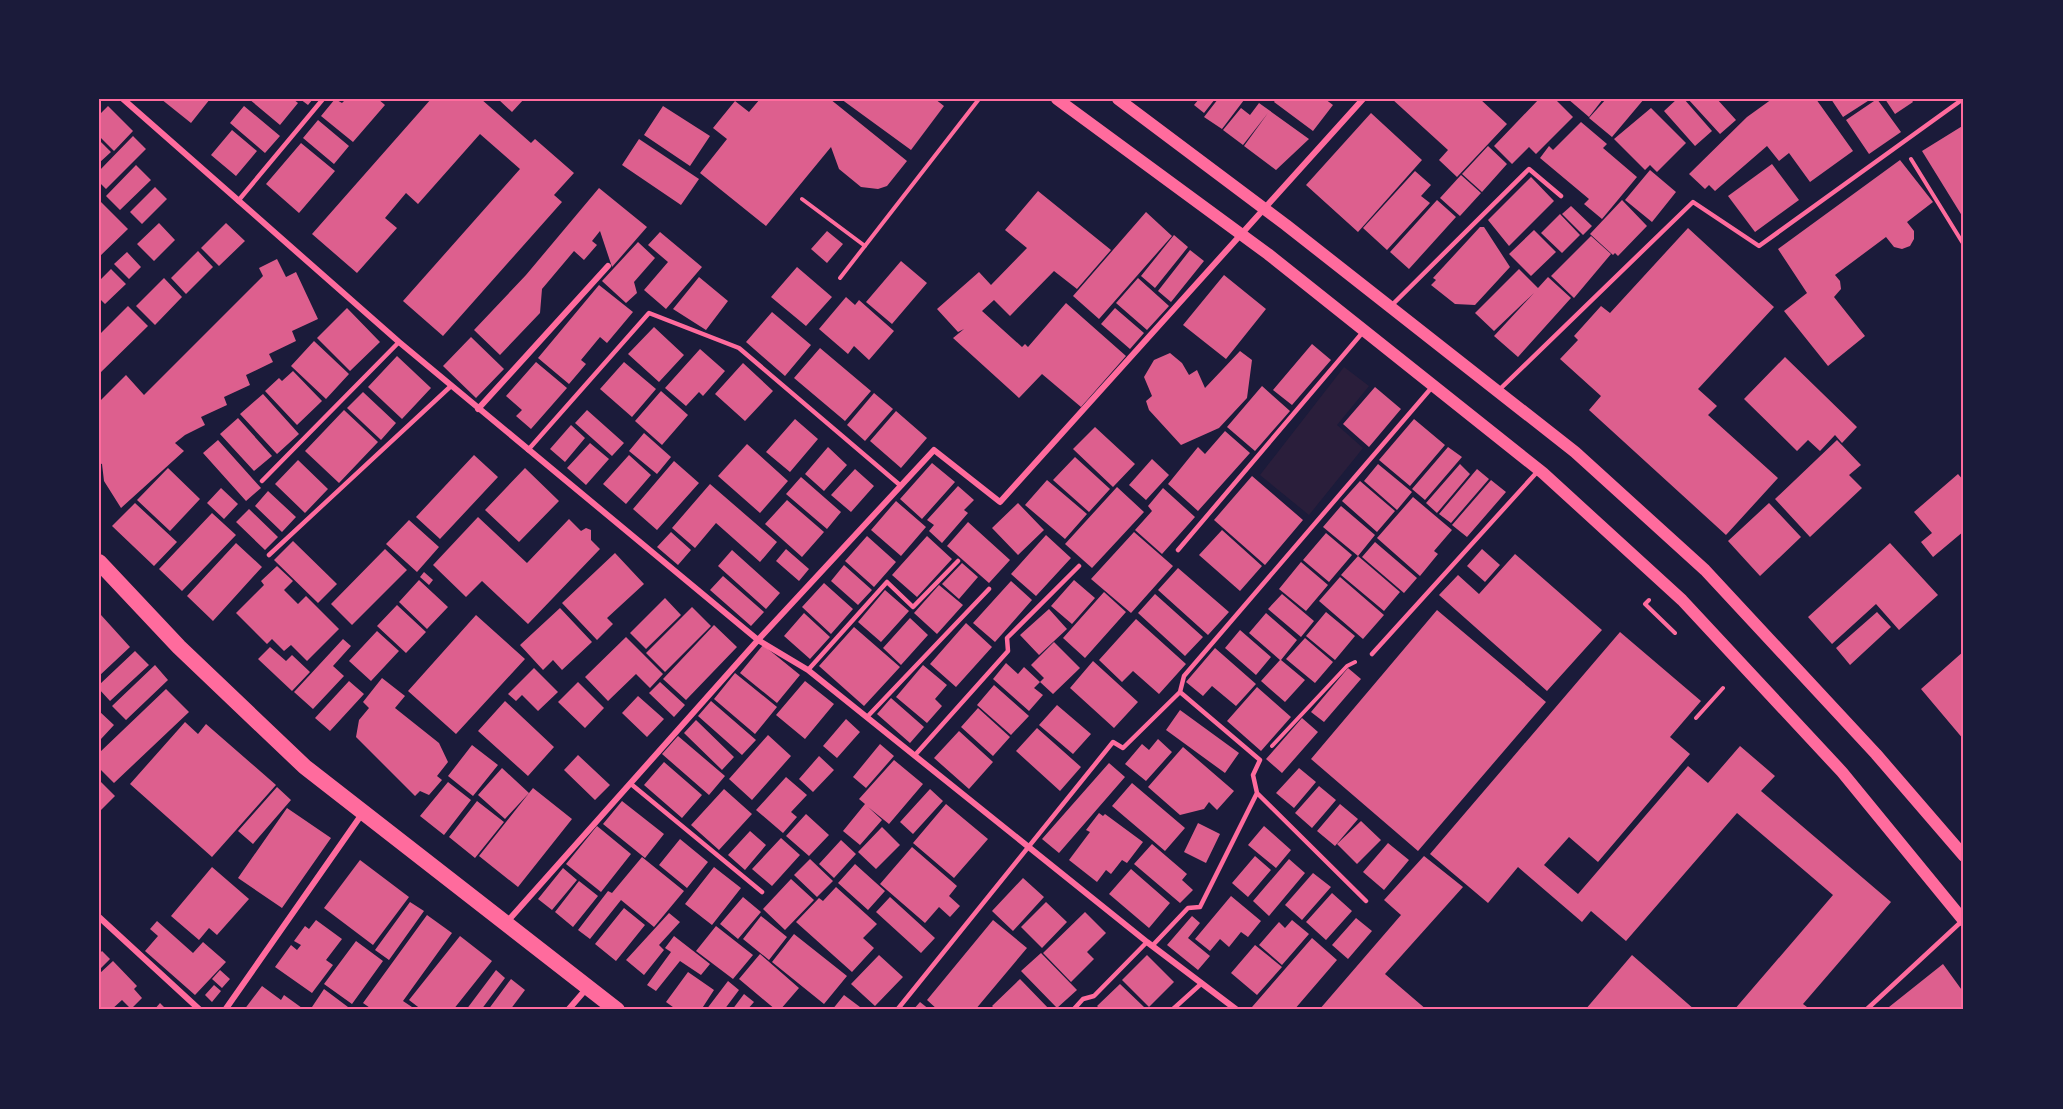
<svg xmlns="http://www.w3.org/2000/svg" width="2063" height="1109" font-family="Ubuntu,sans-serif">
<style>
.green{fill:#2a1e3b}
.building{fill:#dd5f8e}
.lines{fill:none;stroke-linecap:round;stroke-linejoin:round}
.path{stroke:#ff6b9d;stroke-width:4}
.service{stroke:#ff6b9d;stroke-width:4.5}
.minor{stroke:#ff6b9d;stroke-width:6}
.secondary{stroke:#ff6b9d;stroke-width:12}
.trunk{stroke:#ff6b9d;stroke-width:16}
.neatline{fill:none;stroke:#ff6b9d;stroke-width:2}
</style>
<rect width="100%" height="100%" fill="#1b1b3a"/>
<!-- green -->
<path class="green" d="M1344,367l25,19 -32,39 26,23 -54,67 -49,-40z"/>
<!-- building -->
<path class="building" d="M161,99h49l-19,24z
M249,99h44l5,4 -18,22z
M300,99h13l-5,6z
M335,99l7,4 4,-4h32l7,6 -32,37 -32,-26z
M431,99h50l50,44 4,-4 39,34 -20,22 8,7 -119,134 -40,-35 117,-132 -40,-35 -62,70 -12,-11 -21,25 12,10 -40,45 -45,-39z
M498,99h26l-12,13z
M760,99h70l77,62 -20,25 -9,3 -17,-2 -22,-18 -8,-22 -65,79 -66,-53 27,-34 -14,-11 22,-27 14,11z
M841,99h94l9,7 -33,44z
M1199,99h16l-11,14 -10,-8z
M1218,99l26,1 -22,29 -18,-12z
M1276,99h49l8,6 -20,26 -39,-29z
M1392,99h88l27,25 -50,53 -18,-17 9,-10z
M1539,99h16l18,18 -37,37 -7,-7 -17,17 -18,-18z
M1568,99h35l-14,18z
M1606,99h38l-32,38 -23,-19z
M1677,99h7l28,32 -17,15 -31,-35z
M1688,99h29l19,21 -16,14z
M1772,99h44l37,52 -43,31 -21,-29 -10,8 -12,-15 -52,45 -6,-6 -4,4 -16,-15 58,-57z
M1831,99h40l-28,18z
M1877,99l24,33 -32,22 -23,-34z
M1885,99h26l2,3 -18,12z
M1259,103l50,36 -33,31 -32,-24 24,-33 -25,32 -20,-15 18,-22 9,7z
M108,106l25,25 -19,20 -15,-15v-21z
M244,106l36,30 -15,17 -35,-30z
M663,106l47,30 -20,30 -46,-31z
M1651,108l35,35 -29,29 -7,-7 -5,5 -31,-31z
M1371,113l51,47 -64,72 -52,-47z
M318,120l31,26 -15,18 -31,-26z
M1581,122l26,22 -4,4 34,29 -35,42 -18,-15 5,-5 -49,-41 9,-12 4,4z
M1964,125v94l-42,-68z
M232,130l25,21 -21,25 -25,-21z
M133,136l13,13 -40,40 -7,-7v-11z
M639,139l60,40 -18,26 -59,-40z
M99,140l12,12 -12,11z
M301,143l34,28 -36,42 -33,-29z
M1488,146l19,18 -25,28 -20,-18z
M1900,160l33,42 -26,20 7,9v8l-4,7 -8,3 -8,-2 -8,-10 -51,38 5,6 1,8 -7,8 31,39 -37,30 -44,-55 23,-18 -29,-44z
M1772,164l27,36 -44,32 -27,-36z
M136,165l15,15 -31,30 -14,-14z
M1650,170l26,22 -24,30 -27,-22z
M1415,171l16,14 -10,11 9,7 -43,47 -24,-22z
M1461,175l20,18 -21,23 -20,-18z
M1531,177l23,24 -45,45 -21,-26z
M155,187l12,12 -25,25 -12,-12z
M599,188l48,39 -35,40 -12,-36 -8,10 5,4 -13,15 -10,-9 -32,38 -2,24 -40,42 -26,-25 52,-55z
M1038,191l73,59 -34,39 -23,-18 -44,45 -16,-16 -12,11 40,36 3,-3 3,3 38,-44 60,53 -45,51 -39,-33 -23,24 -66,-60 11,-9 -6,3 -21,-23 42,-37 12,13 36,-37 -22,-18z
M99,200l29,29 -29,28z
M1437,200l19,17 -47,52 -19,-17z
M1622,200l25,26 -29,30 -3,-3 -2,2 -23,-21z
M1571,206l21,20 -9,9 -21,-21z
M1146,212l26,24 -73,83 -26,-23z
M1560,214l20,21 -18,18 -21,-20z
M159,223l16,17 -21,21 -17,-17z
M226,223l19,18 -26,25 -18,-18z
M1480,227h4l26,40 -35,38 -20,-1 -24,-19 5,-5 -3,-2z
M1688,228l86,79 -76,82 19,17 -9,9 70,63 -52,57 -137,-125 12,-14 -41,-37 18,-19 -4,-4 27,-30 9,7z
M1534,230l22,22 -25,24 -22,-22z
M827,231l16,13 -16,19 -16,-14z
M660,232l42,35 -36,42 -22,-19 24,-28 -20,-17z
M1174,235l14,12 -33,41 -14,-12z
M1591,236l20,18 -37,44 -23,-22z
M638,242l17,16 -21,24 3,11 -11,10 -24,-22z
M1190,250l14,11 -33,41 -13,-11z
M198,251l15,16 -27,27 -15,-16z
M127,252l14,15 -12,12 -15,-15z
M277,259l9,18 10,-5 22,47 -26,12 4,10 -27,13 4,8 -27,13 4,10 -26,12 3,8 -26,12 4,8 -20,10 -10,8 9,8 -63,57 -17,-27 -2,-17 -3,-1v-61l27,-27 18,20 119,-119 -4,-8z
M901,261l26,22 -35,41 -26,-22z
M797,267l35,30 -26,29 -35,-29z
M111,269l15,15 -21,20 -6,-6v-17z
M1519,269l19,19 10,-11 23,21 -53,59 -24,-21 40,-43 -40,38 -19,-18z
M1224,275l42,34 -40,50 -43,-34z
M699,277l29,24 -22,29 -33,-21z
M164,278l18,19 -27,28 -19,-19z
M1138,278l31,28 -22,24 -31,-27z
M599,285l34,27 -26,31 -7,-6 -19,23 5,4 -17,20 -31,-26z
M846,297l9,8 4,-5 35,31 -25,29 -15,-14 -6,8 -29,-25z
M128,306l20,20 -49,48v-39z
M347,308l33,34 -30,29 -33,-33z
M1115,308l29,25 -14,16 -29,-25z
M772,312l39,33 -26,31 -39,-34z
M654,327l30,28 -25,27 -31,-28z
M471,337l33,32 -28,29 -33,-32z
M314,341l35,33 -23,25 -35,-33z
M1312,344l19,16 -39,45 -19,-15z
M820,348l51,43 -26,30 -51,-43z
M700,349l25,22 -22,25 -4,-4 -13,14 -21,-18z
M1240,351l12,9 -5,38 -28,30 -38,17 -32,-35 -3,-9 6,-5 -8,-19 10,-17 16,-7 12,10 7,12 8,-5 8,18z
M397,356l34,32 -29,31 -34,-32z
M1785,357l72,70 -15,16 -7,-8 -15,16 -12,-11 -11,11 -53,-52z
M536,362l31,26 -36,41 -15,-13 6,-6 -16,-14z
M624,362l32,27 -24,28 -32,-28z
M743,363l30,28 -28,30 -30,-27z
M293,371l29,30 -25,24 -32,-34 14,-13 3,3z
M1262,386l28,25 -35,40 -28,-24z
M1375,387l26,22 -32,38 -26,-23z
M661,391l27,24 -26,30 -27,-24z
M363,392l33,31 -15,17 -34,-32z
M874,393l19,16 -28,32 -18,-16z
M263,394l36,40 -22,20 -37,-40z
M344,410l34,32 -39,41 -34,-32z
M587,410l37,33 -12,13 -37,-33z
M896,411l31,27 -26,30 -31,-27z
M238,418l34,38 -18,15 -34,-37z
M795,419l23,20 -28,33 -24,-20z
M1414,419l31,26 -35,41 -31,-26z
M571,425l14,13 -20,24 -15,-13z
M1095,427l40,37 -22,23 -40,-38z
M1225,431l25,22 -52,58 -30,-27 30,-37 7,7z
M644,433l27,24 -14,17 -28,-23z
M218,440l43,48 -15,13 -43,-48z
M1837,440l24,25 -12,10 13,13 -52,49 -35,-38z
M590,443l19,16 -23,26 -19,-17z
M747,444l41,37 -28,32 -42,-37z
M828,447l19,18 -23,26 -19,-17z
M1448,447l14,10 -37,43 -13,-11z
M474,455l24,22 -58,62 -24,-22z
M629,455l22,20 -25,29 -23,-20z
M1075,457l35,32 -21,23 -36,-32z
M1152,459l17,16 -23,25 -17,-15z
M298,460l30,29 -23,24 -30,-29z
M674,461l25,22 -42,47 -24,-21z
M932,463l23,19 -33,37 -22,-20z
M1378,464l34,28 -15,18 -33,-29z
M1460,464l10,10 -33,39 -11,-10z
M168,468l32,31 -30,32 -33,-31z
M525,468l34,33 -40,41 -34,-32z
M855,469l19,17 -23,26 -20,-17z
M1477,469l12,10 -38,44 -12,-9z
M1958,474l6,7v50l-31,26 -12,-15 11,-9 -18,-21z
M1252,476l51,44 -38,45 -51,-45z
M801,477l40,35 -14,17 -41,-35z
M1047,480l40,34 -22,25 -40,-34z
M1491,480l15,12 -39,45 -15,-12z
M1360,481l35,30 -18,21 -35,-31z
M710,484l67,58 -17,20 -44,-39 -21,25 -23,-20z
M958,486l16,14 -10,10 4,3 -26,30 -13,-12 5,-6 -7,-5z
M1117,487l27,25 -52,56 -27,-24z
M221,488l17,16 -14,15 -17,-16z
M1163,488l32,29 -33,37 -27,-24 17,-19 -4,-5z
M268,491l28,26 -14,15 -27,-26z
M1413,497l39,33 -18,21 4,3 -18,22 -43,-38z
M787,500l37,32 -22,25 -37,-33z
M896,501l30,26 -25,29 -30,-26z
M135,503l42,39 -23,24 -42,-40z
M1018,503l26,27 -26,25 -26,-27z
M1769,503l32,34 -41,39 -32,-35z
M1341,506l34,29 -17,21 -35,-29z
M249,509l29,28 -13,13 -29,-28z
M212,513l24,22 -54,56 -23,-22z
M478,517l49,46 42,-44 12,12 5,-3 5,2v10l9,9 -72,75 -46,-43 -16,16 -33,-32z
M409,520l30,27 -22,25 -31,-28z
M968,522l42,38 -21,23 -42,-37z
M1222,530l40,36 -22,25 -41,-36z
M671,532l20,18 -13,15 -21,-18z
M1134,532l39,34 -42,47 -40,-34z
M1326,533l26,22 -23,27 -26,-22z
M1046,535l25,23 -35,38 -25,-22z
M867,536l29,26 -22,25 -29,-26z
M927,536l25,23 -35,38 -25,-22z
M293,541l44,43 -19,19 -44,-43z
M1375,542l42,36 -13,15 -42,-36z
M236,543l26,24 -49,54 -26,-25z
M1890,543l48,52 -39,35 -23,-26 -44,40 -24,-27z
M385,549l22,21 -55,55 -21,-21z
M786,549l23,20 -10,12 -23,-20z
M1482,549l18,16 -15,17 -18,-16z
M732,550l48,43 -14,16 -48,-43z
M615,553l29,31 -37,34 6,6 -16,16 -35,-37z
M1515,554l87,76 -55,61 -108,-96 19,-20 21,19z
M1358,556l42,36 -16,19 -43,-36z
M1301,562l27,23 -22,26 -27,-22z
M962,563l16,14 -19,22 -17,-15z
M844,565l28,25 -14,15 -27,-24z
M277,566l16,15 -9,9 14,14 8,-8 33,33 -32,32 -16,-16 -7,6 -12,-12 -5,5 -31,-31 28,-28 -3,-4z
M1178,568l51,44 -21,23 -50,-45z
M424,572l9,8 -4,5 -9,-8z
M723,576l41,36 -13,14 -41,-36z
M1340,577l44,38 -21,24 -44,-38z
M419,580l29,27 -21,22 -28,-27z
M1074,580l21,18 -23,26 -21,-18z
M1011,581l21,19 -37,42 -22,-19z
M824,583l29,26 -22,25 -29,-27z
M939,585l24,20 -26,29 -23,-21z
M885,590l24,21 -28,31 -23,-20z
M1104,592l22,20 -41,46 -22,-20z
M1155,594l48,43 -18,19 -47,-43z
M1282,594l32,27 -13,16 -33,-28z
M665,598l16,17 -35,34 -16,-16z
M397,605l29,27 -20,21 -29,-27z
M692,607l19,19 -46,46 -19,-19z
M560,608l32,34 -30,28 -9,-10 -10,10 -23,-25z
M1049,609l18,20 -28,26 -19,-20z
M1437,610l109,92 -128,149 -107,-92z
M1326,612l29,24 -20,24 -29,-24z
M1877,612l14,15 -41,38 -14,-17z
M804,613l26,24 -20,22 -26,-23z
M1266,613l31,27 -16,20 24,20 -20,22 -24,-21 19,-21 -31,-27z
M101,615l29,32 -31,29v-59z
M476,615l49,44 -69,75 -48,-43z
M910,618l18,17 -27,30 -18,-17z
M1136,619l50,45 -27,30 -26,-23 -11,11 -23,-22z
M966,623l26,24 -36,40 -26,-23z
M714,625l23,22 -51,53 -23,-21z
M854,627l46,40 -36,39 -45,-40z
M1240,630l31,27 -15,18 -31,-27z
M377,631l22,20 -28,30 -22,-20z
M1620,632l81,69 -31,36 20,17 -92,108 -29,-25 -25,28 34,29 110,-128 20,17 32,-37 35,30 -14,15 130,111 -88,102 8,6h-77l99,-115 -96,-82 -111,128 -35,-30 -9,11 -64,-55 -30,36 -58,-49z
M626,637l37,37 -13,14 -14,-14 -28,27 -23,-24z
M1305,638l28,24 -18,21 -29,-24z
M343,639l8,7 -18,20 11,10 -31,33 -19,-17z
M1054,642l26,26 -27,26 -13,-12 4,-4 -13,-13z
M763,645l37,30 -23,28 -37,-30z
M270,647l16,14 6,-6 18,17 -18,19 -34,-32z
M1215,648l41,36 -20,22 -24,-20 -9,10 -17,-14z
M135,651l14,14 -39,36 -11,-12v-4z
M1964,651v89l-43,-51z
M1093,661l45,41 -24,26 -44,-40z
M1006,663l12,11 6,-7 16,15 -6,6 9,7 -14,16 -36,-32z
M155,665l13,15 -42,40 -14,-14z
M923,665l24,20 -12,14 7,7 -15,17 -31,-26z
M534,668l24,24 -20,19 -16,-16 -6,6 -8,-7z
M1348,668l13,11 -37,43 -13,-10z
M735,673l42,34 -22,27 -41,-35z
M382,678l23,18 -10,12 44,35 9,19 -11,14 5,4 -13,15 -9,-4 -5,5 -59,-59 3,-17 10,-12 -6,-6z
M349,681l15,13 -34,37 -15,-13z
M805,681l29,23 -29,35 -29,-24z
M578,682l26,26 -19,20 -27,-26z
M660,682l25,23 -11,12 -25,-24z
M994,685l35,31 -18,19 -34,-30z
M1257,687l34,30 -30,34 -34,-30z
M166,689l23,23 -75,71 -15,-15v-15z
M638,696l26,23 -17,18 -25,-24z
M891,698l33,29 -14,16 -33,-29z
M505,701l49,46 -26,29 -50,-45z
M711,701l45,39 -14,15 -44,-39z
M1057,705l34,29 -18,20 -34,-29z
M978,708l32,29 -17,19 -32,-29z
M1180,710l59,43 -14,20 -59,-43z
M99,711l15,14 -13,14 -2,-2z
M1302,718l16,14 -36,41 -16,-14z
M846,719l14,13 -23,26 -14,-12z
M696,720l38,37 -12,13 -38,-37z
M185,722l13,12 8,-10 70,61 -64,72 -82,-73z
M1037,728l44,39 -21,24 -44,-40z
M959,731l34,31 -24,27 -35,-31z
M768,735l23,21 -39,44 -23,-21z
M678,736l47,40 -16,19 -47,-41z
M1158,739l14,13 -26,29 -21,-17 17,-20 7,6z
M880,744l14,12 -28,32 -13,-11z
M472,745l26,20 -25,31 -25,-20z
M1183,747l51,44 -17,19 -8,-8 -5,7 -24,6 -32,-28z
M578,755l32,30 -15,15 -31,-30z
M819,756l15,14 -21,22 -14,-13z
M894,760l29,24 -34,40 -21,-17 14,13 -22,25 -17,-14 22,-27 -6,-5z
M664,762l38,33 -20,23 -38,-33z
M1109,763l16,14 -66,76 -17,-14z
M502,768l27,25 -24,26 -27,-24z
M1299,768l17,14 -22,26 -18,-15z
M786,777l21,18 -16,17 6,5 -14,16 -27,-23z
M99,780l16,16 -16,16z
M448,782l23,18 -27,35 -24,-19z
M1132,783l53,45 -20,23 -53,-45z
M1319,786l17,14 -24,28 -17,-15z
M277,787l14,13 -38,44 -15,-13z
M533,788l39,31 -54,68 -39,-31z
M724,789l28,25 -33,36 -28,-25z
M930,789l13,12 -30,33 -13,-12z
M477,801l27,21 -29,36 -26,-21z
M622,801l42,33 -19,24 -42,-34z
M946,804l42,35 -34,39 -41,-35z
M1340,804l18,15 -23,27 -18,-15z
M287,808l44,30 -49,70 -44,-30z
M1099,813l4,3 2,-2 38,28 -16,21 -5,-3 -11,14 -5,-4 -9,12 -28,-22 21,-28 -4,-2z
M806,814l23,21 -20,21 -23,-20z
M1361,821l20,19 -24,24 -20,-20z
M1198,823l22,11 -14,29 -22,-11z
M597,826l34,28 -30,38 -35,-28z
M1264,826l27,24 -15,18 -28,-23z
M882,827l18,18 -24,24 -18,-17z
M750,831l16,14 -21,25 -17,-15z
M781,838l19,17 -28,31 -20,-17z
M680,839l28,23 -21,26 -28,-23z
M841,840l15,14 -22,24 -15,-14z
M1388,843l21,17 -25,30 -21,-18z
M1152,844l35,30 -5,6 11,10 -13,13 -46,-39z
M912,847l45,39 -8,10 11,10 -10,11 -11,-10 -14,16 -45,-39z
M1255,856l16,14 -23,27 -16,-14z
M1424,856l39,31 -78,87 42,36h-108l82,-95 -17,-15z
M642,857l42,34 -30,36 -33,-27 -31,39 -12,-9 30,-39 4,2z
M810,859l23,22 -16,16 -23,-22z
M1289,859l16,14 -36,43 -16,-15z
M360,860l49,37 -36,48 -49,-37z
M855,864l30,27 -17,19 -30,-27z
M212,867l37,32 -32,36 -8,-7 -10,12 -28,-24z
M714,867l27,21 -29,37 -27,-21z
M563,868l14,12 -25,30 -14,-11z
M1131,869l39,34 -21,25 -40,-34z
M1313,873l18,14 -29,33 -17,-15z
M1023,878l21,19 -31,34 -21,-20z
M791,879l23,21 -29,30 -22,-21z
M579,881l19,15 -25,31 -18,-15z
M836,887l41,37 -14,14 11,10 -22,24 -56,-50 23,-24 4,3z
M1332,893l20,18 -26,29 -20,-18z
M1231,896l30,25 -13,16 -7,-5 -12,15 -9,-8 -10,12 -15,-12z
M743,897l18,15 -23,27 -18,-15z
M890,897l45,41 -14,15 -45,-41z
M410,902l14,9 -35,49 -14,-10z
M1046,902l21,20 -25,26 -21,-21z
M624,908l21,17 -29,36 -21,-17z
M1085,912l21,21 -19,19 7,7 -23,23 -28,-29z
M669,913l11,9 -21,23 5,5 -20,25 -18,-15z
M427,915l25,18 -49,68 9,6 -2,3h-37l-10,-7z
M761,916l26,21 -18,23 -26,-21z
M1192,916l8,7 -12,15 22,18 -12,14 -31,-25z
M1356,918l16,13 -24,28 -16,-14z
M316,920l26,19 -16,21 7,5 -21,28 -37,-26 16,-22 6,5 4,-5 -7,-4 11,-15 4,3z
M993,920l34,28 -52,62h-37l-11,-10z
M1292,920l17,14 -27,31 -23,-20 20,-23 6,6z
M157,921l36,32 10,-11 23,20 -31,33 -50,-44 13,-15 -8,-7z
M716,926l37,29 -20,24 -37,-28z
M794,934l53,42 -23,28 -52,-42z
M460,936l32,25 -39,49h-31l-13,-10z
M674,936l36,28 -9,11 -21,-14 -24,30 -9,-6 24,-33 -6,-4z
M1312,938l25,22 -43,50h-39l-3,-3z
M356,941l27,20 -31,43 -28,-20z
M1255,945l27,22 -25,28 -26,-22z
M102,951l8,8 -11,11v-16z
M1041,953l36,37 -20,18 -36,-37z
M760,954l39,34 -19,22h-4l-37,-31z
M879,955l24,22 -28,29 -24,-22z
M1147,955l27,27 -25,25 -27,-27z
M1632,955l63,55h-110z
M113,961l24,25 -3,3 8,9 -11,11 -9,-9 -11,10h-12v-36z
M1943,964l21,29v17h-73l-2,-3z
M220,970l10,9 -8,9 -10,-9z
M496,970l9,8 -24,32h-15z
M688,972l26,18 -13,20h-24l-11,-8z
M511,979l14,11 -15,20h-22z
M1020,979l30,31h-54l-4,-4z
M728,981l11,9 -15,20h-18z
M1120,984l24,23 -3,3h-40l-4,-4z
M214,985l7,6 -9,11 -7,-7z
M262,986l19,14 3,-5 18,13 -58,2z
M324,989l28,21h-42z
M744,994l10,8 -7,8h-15z
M844,995l20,15h-32z
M920,1002l10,8h-17z
M160,1003l7,7h-13z"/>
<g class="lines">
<!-- path -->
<path class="path" d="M1911,159l53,86
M802,199l63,47
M840,278l139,-179
M1649,600l-4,4 30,29
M1696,718l27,-30
M1272,746l75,-80 8,-4"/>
<!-- service -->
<path class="service" d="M238,201l85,-102
M1391,306l138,-137 32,27
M1499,390l194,-188 66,44 204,-147
M528,450l121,-137 90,35 162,138
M262,481l137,-139
M1178,550l185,-218
M269,555l182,-169
M1372,654l166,-183
M808,670l79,-88 26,25 45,-46
M1180,692l4,-16 249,-290
M867,717l122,-128
M915,755l93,-104 -1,-13 72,-72
M631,784l131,108
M1152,946l36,-38 12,-1 57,-114
M897,1010l216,-268 10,6 57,-56 80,68 -7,15 4,18 109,108
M1073,1010l10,-11 11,-3 53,-54
M1172,1010l30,-27
M1866,1010l96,-89"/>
<!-- minor -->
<path class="minor" d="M123,99l276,243 359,298 50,30 339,272 90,68
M478,409l130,-143
M99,917l101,93
M506,923l252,-283 176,-190 66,52 363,-403
M225,1010l137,-196
M568,1010l19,-22"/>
<!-- secondary -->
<path class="secondary" d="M1057,99l211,155 275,219 139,127 160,172 122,149
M1118,99l168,126 289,227 130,118 171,184 88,102"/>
<!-- trunk -->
<path class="trunk" d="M99,562l80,85 126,120 312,243"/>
</g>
<!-- border -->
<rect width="2063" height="1109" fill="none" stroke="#1b1b3a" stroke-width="201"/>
<rect x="100" y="100" width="1862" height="908" class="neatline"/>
</svg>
